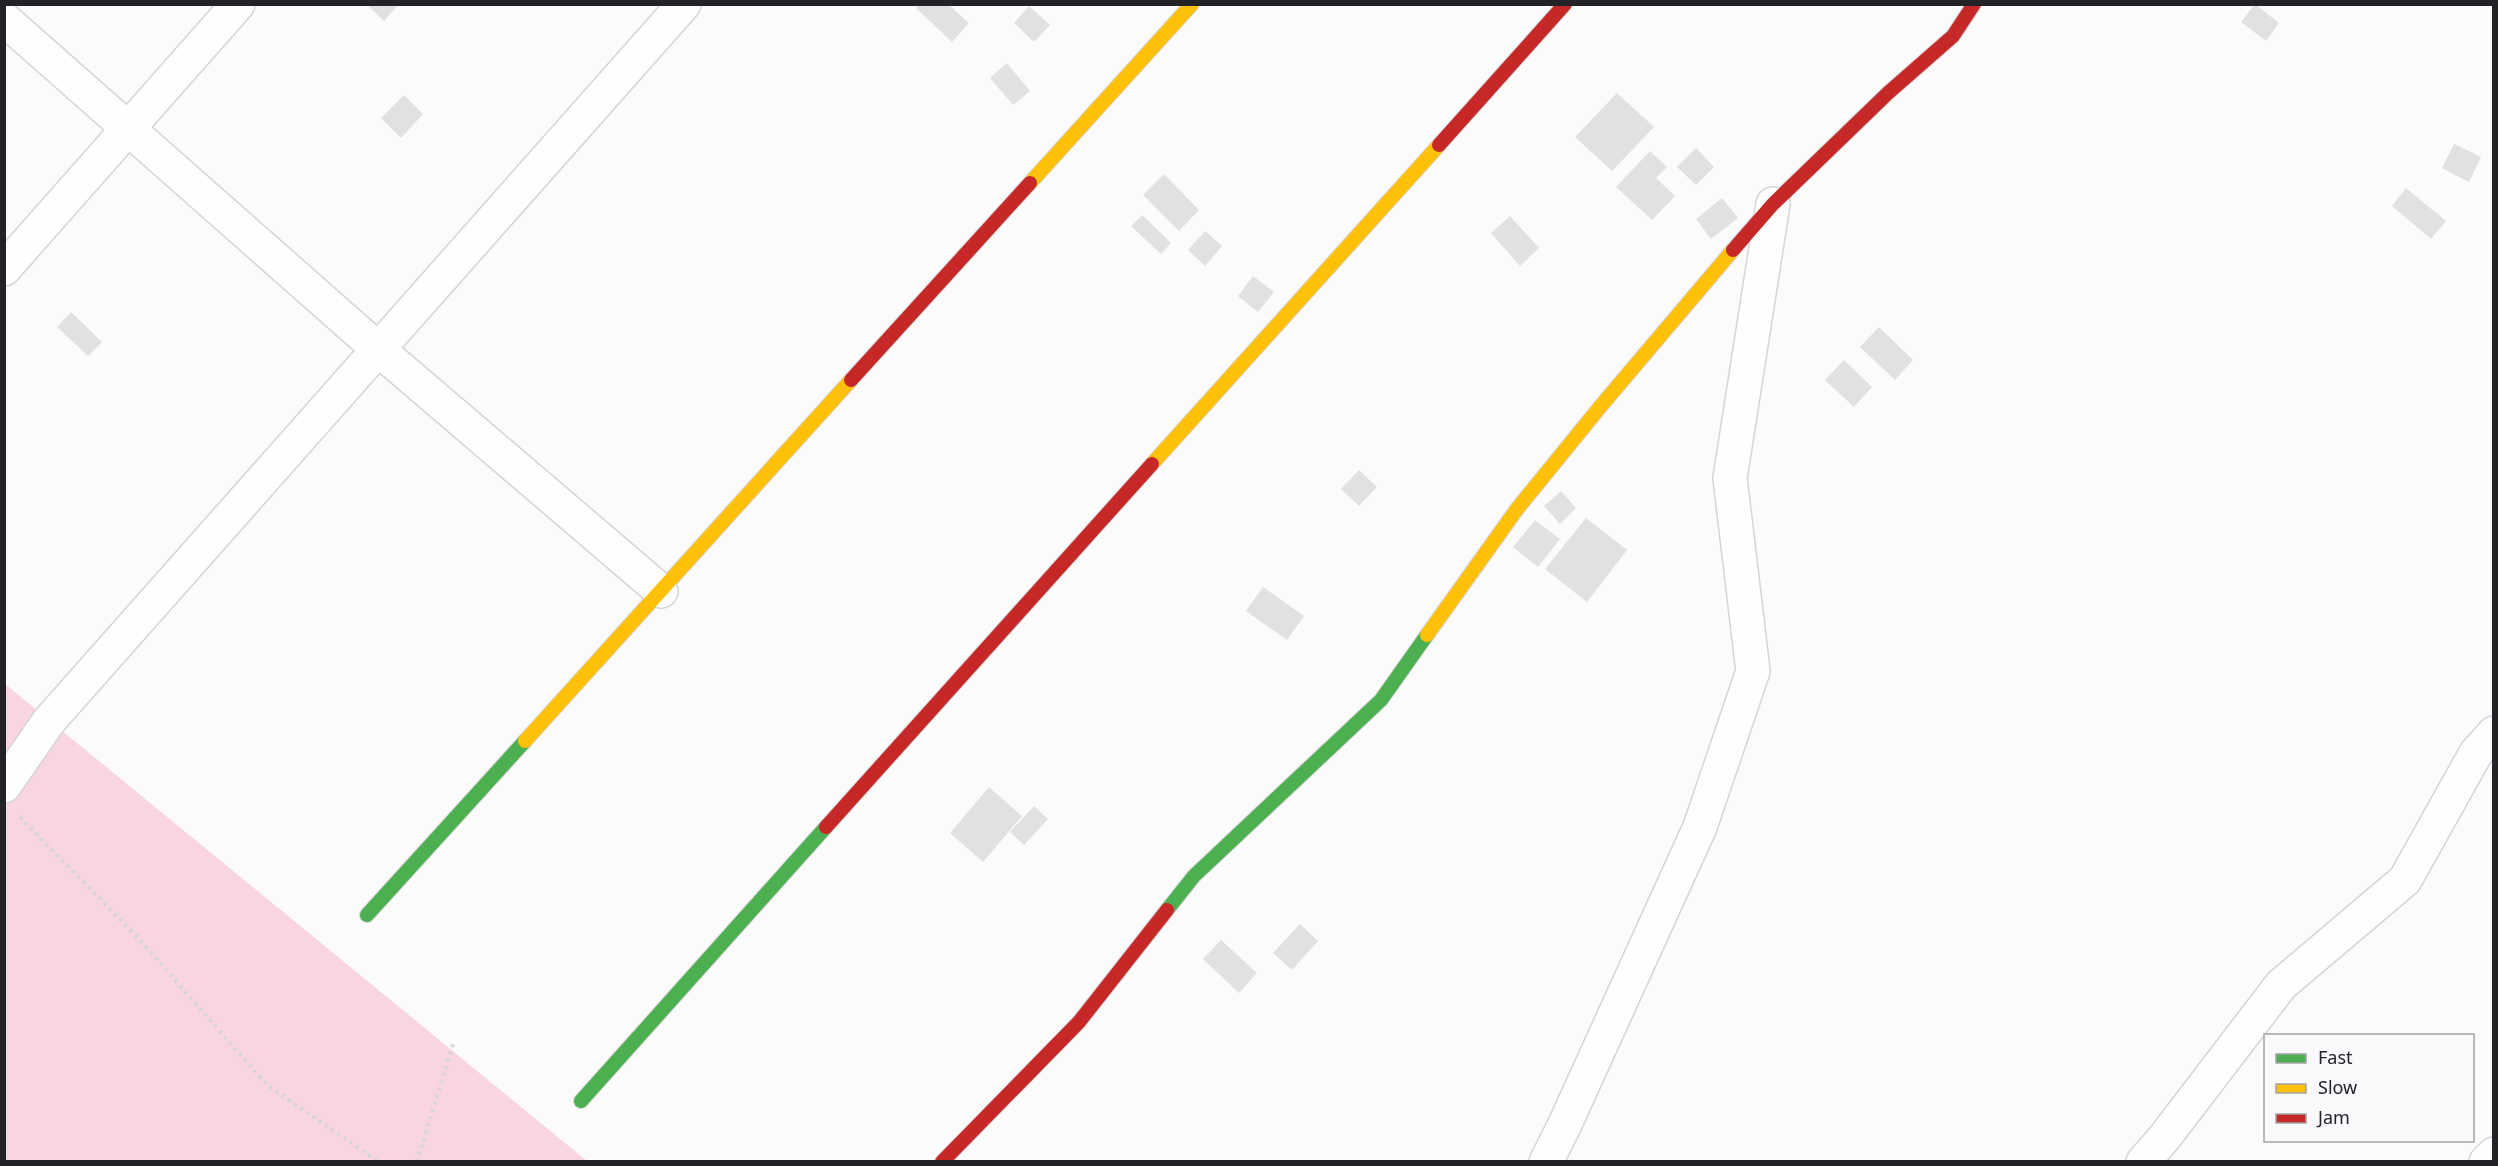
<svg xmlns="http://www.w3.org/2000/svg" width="2498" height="1166" font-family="'Noto Sans',sans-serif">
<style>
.green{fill:#f9d4e3}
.building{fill:#e1e0e2}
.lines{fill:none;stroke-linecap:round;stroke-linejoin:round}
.street-casing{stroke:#d5d5d8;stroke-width:36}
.fast-casing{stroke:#d5d5d8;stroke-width:16}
.slow-casing{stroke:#d5d5d8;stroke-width:16}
.jam-casing{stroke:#d5d5d8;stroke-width:16}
.path{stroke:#d6d6d7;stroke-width:4;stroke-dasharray:3 4.5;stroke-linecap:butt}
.street{stroke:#fefeff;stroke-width:33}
.fast{stroke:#4caf50;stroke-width:14}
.slow{stroke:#ffc107;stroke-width:14}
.jam{stroke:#c62828;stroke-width:14}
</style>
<rect width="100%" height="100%" fill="#fbfbfc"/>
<!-- green -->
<path class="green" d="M5,684l582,477h-582z"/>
<!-- building -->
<path class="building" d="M366,4h33l-15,17z
M920,4h28l21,19 -17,19 -36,-34z
M2255,4l24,19 -13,18 -25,-19z
M1029,6l21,19 -16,17 -20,-19z
M1007,63l23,28 -17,14 -23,-27z
M1617,93l37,34 -42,44 -37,-34z
M404,95l19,19 -22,24 -20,-20z
M2454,144l27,13 -12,25 -27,-14z
M1696,148l18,19 -18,18 -19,-18z
M1650,151l17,16 -11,11 19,18 -23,24 -36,-33z
M1164,174l35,36 -20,21 -36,-36z
M2406,188l40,33 -15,18 -39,-33z
M1722,198l16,20 -27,21 -15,-20z
M1142,215l29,28 -10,11 -30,-28z
M1510,216l29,32 -19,18 -29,-33z
M1205,231l17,15 -17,20 -17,-16z
M1253,276l21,16 -16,20 -20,-16z
M71,312l31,30 -14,14 -31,-29z
M1879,327l34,33 -18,20 -35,-33z
M1844,360l28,27 -18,20 -29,-27z
M1359,470l18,17 -18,19 -18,-17z
M1561,491l15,17 -16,16 -16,-18z
M1586,518l41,32 -40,52 -42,-33z
M1535,520l25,19 -22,28 -25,-20z
M1263,587l41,29 -17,24 -41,-29z
M989,787l33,29 -39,46 -33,-29z
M1034,806l14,13 -24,26 -14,-13z
M1300,924l18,17 -26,29 -19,-17z
M1221,940l36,33 -18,20 -36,-34z"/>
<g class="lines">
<defs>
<path id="street" d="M4,19l375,331 282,241
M4,269l234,-265
M4,786l45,-65 635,-717
M1546,1162l19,-38 135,-297 53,-156 -23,-193 43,-274
M2143,1162l21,-24 117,-153 124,-105 71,-127 18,-20
M2486,1162l8,-8"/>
<path id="fast" d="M1167,910l27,-34 187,-176 46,-65
M367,915l158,-174
M581,1101l245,-274"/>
<path id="slow" d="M1030,183l162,-179
M1152,464l287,-319
M1427,635l90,-126 83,-102 133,-157
M525,741l326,-361"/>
<path id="jam" d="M1439,145l126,-141
M1733,250l40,-46 115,-111 65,-57 21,-32
M851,380l179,-197
M826,827l326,-363
M942,1162l137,-140 88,-112"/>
</defs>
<!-- street casing -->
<use href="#street" class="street-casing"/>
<!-- fast casing -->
<use href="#fast" class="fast-casing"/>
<!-- slow casing -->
<use href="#slow" class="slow-casing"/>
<!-- jam casing -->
<use href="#jam" class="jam-casing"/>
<!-- path -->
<path class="path" d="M20,817l119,122 128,146 112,77
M417,1162l37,-121"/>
<!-- street -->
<use href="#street" class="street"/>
<!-- fast -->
<use href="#fast" class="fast"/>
<!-- slow -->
<use href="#slow" class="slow"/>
<!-- jam -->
<use href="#jam" class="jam"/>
</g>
<!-- border -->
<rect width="2498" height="1166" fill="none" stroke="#222227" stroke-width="12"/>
<!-- legend -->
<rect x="2264" y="1034" width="210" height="108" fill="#fafafd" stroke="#a4a4a7" stroke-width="1.5"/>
<rect x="2276" y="1054" width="30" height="9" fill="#4caf50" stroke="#a4a4a7" stroke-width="1.5"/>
<text x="2318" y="1064" font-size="18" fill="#222227">Fast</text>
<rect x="2276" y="1084" width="30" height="9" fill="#ffc107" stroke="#a4a4a7" stroke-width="1.5"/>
<text x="2318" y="1094" font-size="18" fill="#222227">Slow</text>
<rect x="2276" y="1114" width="30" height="9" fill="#c62828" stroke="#a4a4a7" stroke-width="1.5"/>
<text x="2318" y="1124" font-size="18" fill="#222227">Jam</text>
</svg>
